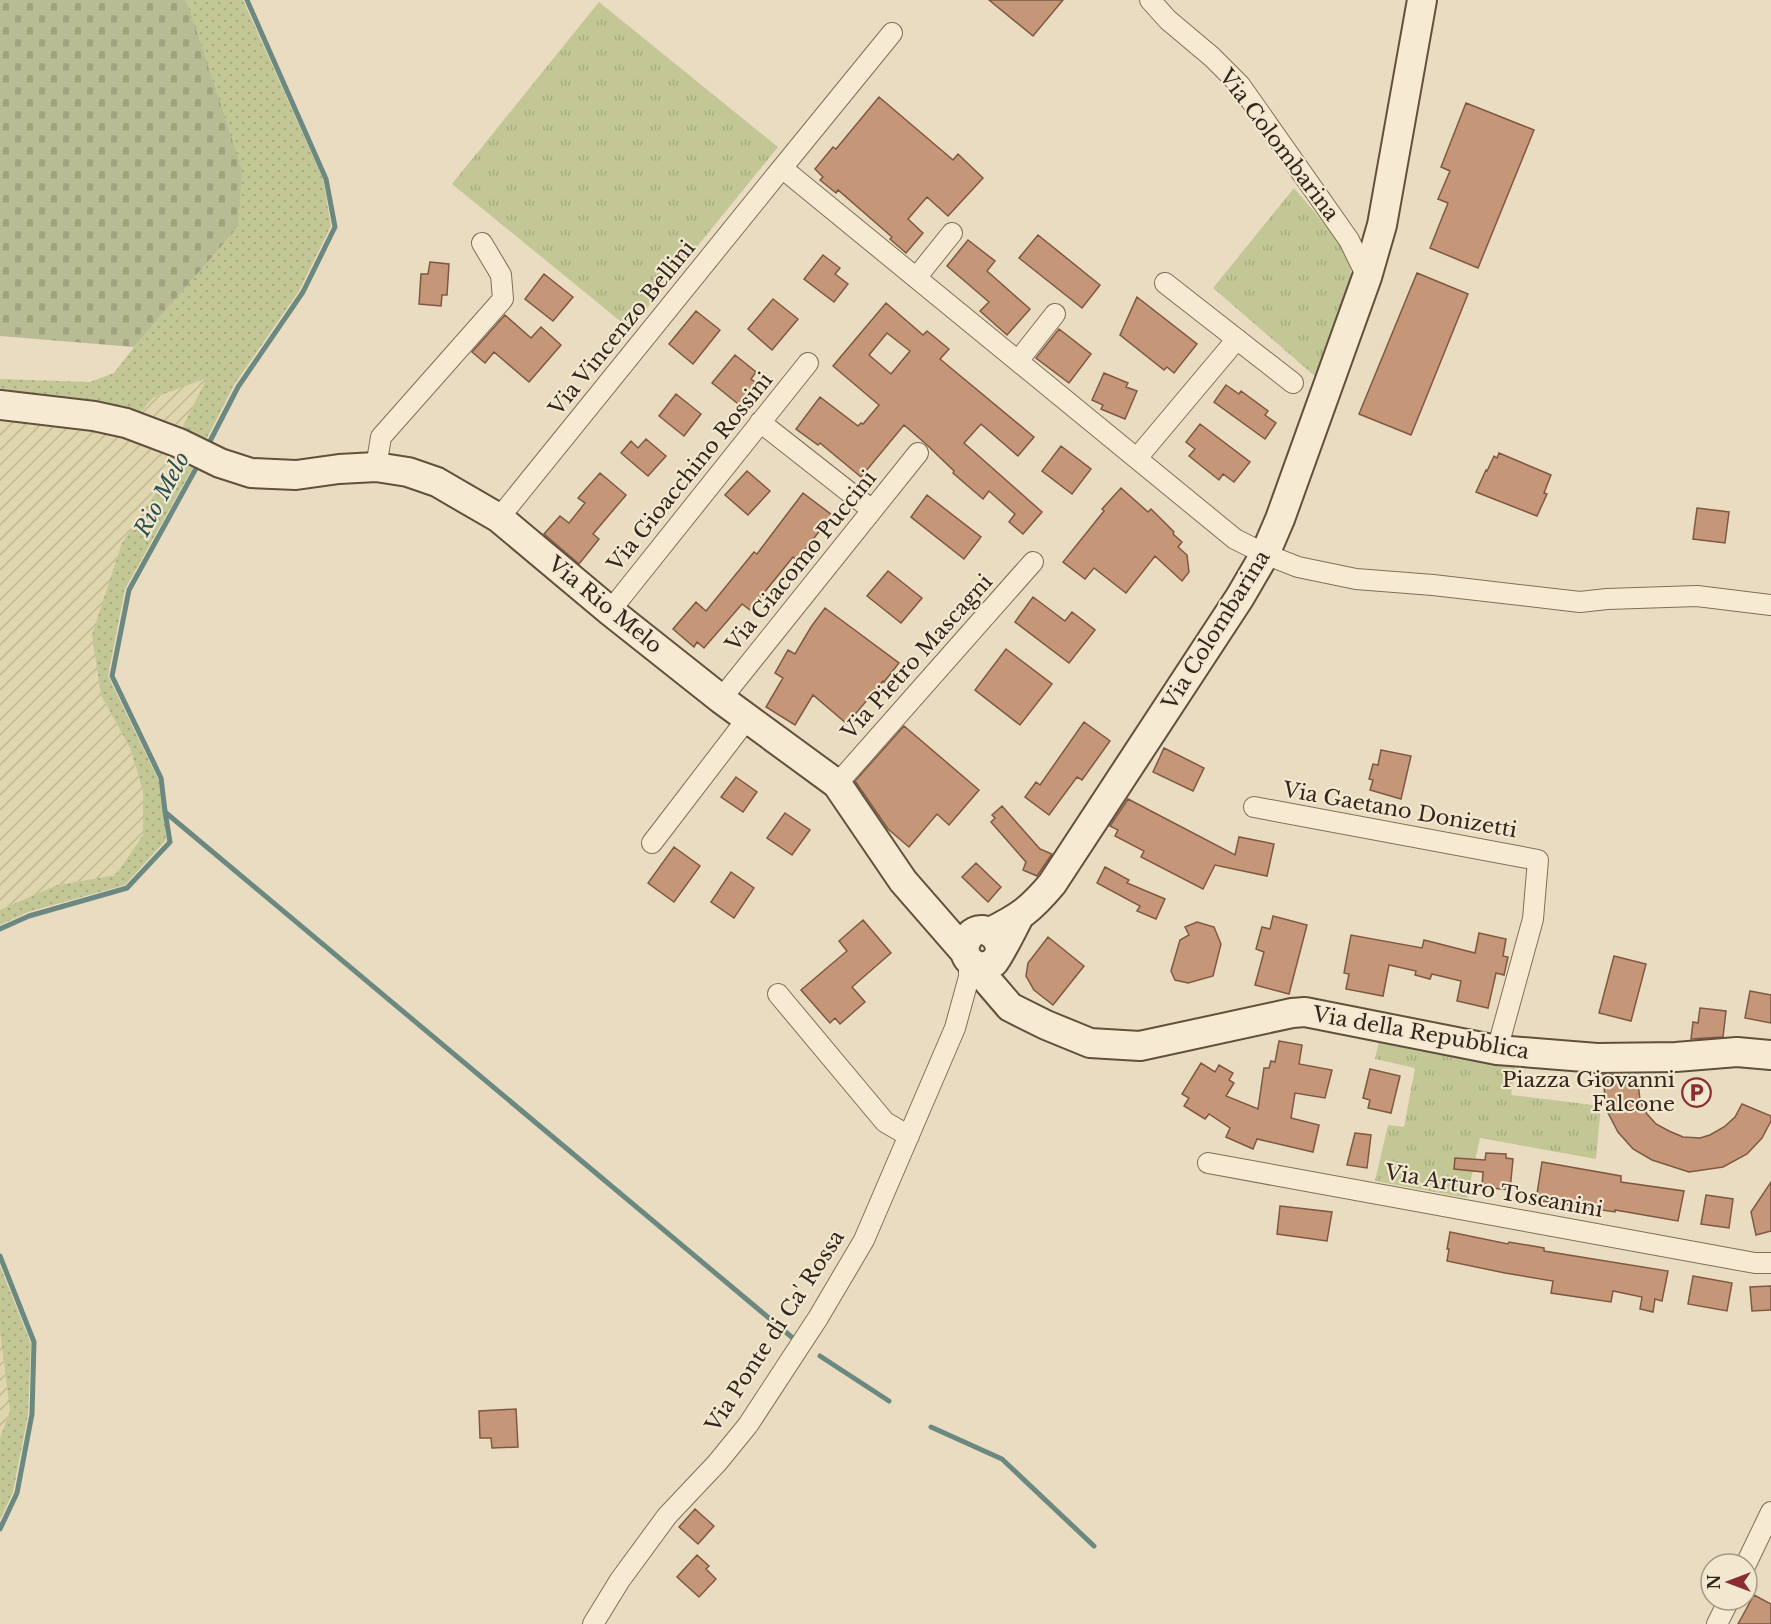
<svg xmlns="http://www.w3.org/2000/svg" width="1771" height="1624" font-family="'Libre Baskerville',serif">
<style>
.farmland{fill:url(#farmland-furrows)}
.grass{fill:url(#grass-dots)}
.cemetery{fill:url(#cemetery-stones)}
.park{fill:url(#park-tufts)}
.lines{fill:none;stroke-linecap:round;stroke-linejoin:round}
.stream{stroke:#6b8981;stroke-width:5}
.building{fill:#c59778;stroke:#7f5841;stroke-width:1.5;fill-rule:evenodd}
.street-casing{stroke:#816e59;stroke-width:22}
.secondary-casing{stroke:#634f3d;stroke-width:32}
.street{stroke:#f6ead2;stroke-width:20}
.secondary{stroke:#f6ead2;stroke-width:28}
.labels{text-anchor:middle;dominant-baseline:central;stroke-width:4.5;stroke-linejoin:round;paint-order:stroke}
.street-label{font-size:21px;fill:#32261d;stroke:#f2e7cf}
.poi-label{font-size:21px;fill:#32261d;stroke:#f2e7cf;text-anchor:end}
.water-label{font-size:22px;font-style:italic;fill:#2d514e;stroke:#f2e7cf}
</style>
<defs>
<pattern id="farmland-furrows" width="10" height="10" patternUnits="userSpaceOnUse" patternTransform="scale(1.5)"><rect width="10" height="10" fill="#dfd6ae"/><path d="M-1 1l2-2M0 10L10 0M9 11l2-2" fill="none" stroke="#c0b895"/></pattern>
<pattern id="grass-dots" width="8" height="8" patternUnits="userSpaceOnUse" patternTransform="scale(1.5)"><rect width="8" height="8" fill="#c2c795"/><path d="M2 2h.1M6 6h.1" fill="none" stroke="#a7ab80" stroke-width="1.8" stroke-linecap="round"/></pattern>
<pattern id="cemetery-stones" width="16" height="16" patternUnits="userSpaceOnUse" patternTransform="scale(1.5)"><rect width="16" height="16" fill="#b8bc94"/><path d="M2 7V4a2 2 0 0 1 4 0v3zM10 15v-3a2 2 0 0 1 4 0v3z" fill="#9fa17f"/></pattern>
<pattern id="park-tufts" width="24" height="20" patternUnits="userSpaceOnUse" patternTransform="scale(1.5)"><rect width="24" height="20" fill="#c2c795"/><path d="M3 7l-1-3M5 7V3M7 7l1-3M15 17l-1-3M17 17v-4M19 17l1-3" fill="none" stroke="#a7ab80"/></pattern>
</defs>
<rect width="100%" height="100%" fill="#eadcc0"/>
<!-- farmland -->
<path class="farmland" d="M208,378l-28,54 -42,-17 15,-17z
M0,415l91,8 91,31 -60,89 -21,152 29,53 13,43v44l-27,40 -59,10 -57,25z
M0,1331l10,80 -10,27z"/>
<!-- grass -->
<path class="grass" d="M185,0h58l80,179 8,47 -32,65 -65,94 -30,59 -24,-12 27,-54 -54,20 -15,17 -138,-20v-16l90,3 24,-9 20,-26 104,-120 -50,-222z
M182,454l15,6 -72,129 -17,87 50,103 7,32 1,29 -41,45 -97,27 -28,13v-15l57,-25 59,-10 27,-40v-44l-13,-43 -29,-53 -9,-60 30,-92z
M0,1266l31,78 -3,71 -15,77 -13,28v-82l10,-27 -10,-80z"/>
<!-- cemetery -->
<path class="cemetery" d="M0,0h185l3,5 54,165 -4,57 -104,120 -134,-11z"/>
<!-- park -->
<path class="park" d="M599,2l179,145 -148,182 -178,-145z
M1294,188l51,60 6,18 -1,24 -33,88 -104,-90z
M1379,1041l137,19 -5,35 90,11 -5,53 -116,-21 -13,60 -92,-17 13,-56 16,2 11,-59 -40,-9z"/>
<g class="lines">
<!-- stream -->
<path class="stream" d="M207,447l31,-60 65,-95 32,-65 -9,-48 -79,-179
M165,812l629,527
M0,929l29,-13 98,-28 43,-46 -5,-31 -4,-33 -49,-102 17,-86 70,-127
M0,1256l34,86 -2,72 -15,79 -17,36
M820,1356l69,45
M931,1427l71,32 92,87"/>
</g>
<!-- building -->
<path class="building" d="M989,0h74l-30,36z
M879,97l74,63 5,-6 25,24 -35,38 -21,-19 -19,22 15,14 -17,20 -16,-14 2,-2 -54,-47 -2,3 -16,-13 3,-3 -8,-8 18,-22 3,2z
M1466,103l68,27 -56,138 -48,-20 18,-45 -10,-4 12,-28 -9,-4z
M1038,235l62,50 -18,23 -63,-50z
M968,240l27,21 -8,10 43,38 -23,26 -27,-24 9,-9 -42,-36z
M823,255l17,13 -5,6 13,10 -14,18 -30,-23z
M430,262l19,2 -2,31h-5l-1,11 -22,-2 2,-30h7z
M1417,273l51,21 -57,141 -52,-21z
M544,274l29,23 -20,24 -28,-22z
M1137,297l60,47 -23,29 -7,-6 -3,3 -44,-35z
M773,299l25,20 -26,31 -24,-21z
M886,303l37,32 4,-4 22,18 -9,10 94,78 -16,19 -37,-32 -17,19 78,69 -19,22 -14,-12 6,-8 -26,-23 -6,8 -30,-26 1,-2 -28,-27 -22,-19 -43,52 -41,-34 -2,2 -22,-16 24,-32 38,29 3,-3 2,1 16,-19 -46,-39zM887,333l23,18 -19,23 -22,-19z
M696,311l24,19 -27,34 -24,-20z
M505,315l26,23 10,-11 20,18 -32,37 -35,-30 -9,11 -13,-11z
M1059,329l32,25 -22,29 -33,-25z
M735,355l21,17 -5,7 8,6 -17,22 -30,-24z
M1104,373l24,10 -2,4 11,4 -12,28 -24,-10 2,-4 -11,-5z
M1226,385l13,9 2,-3 27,20 -3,4 11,8 -11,16 -51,-37z
M676,394l25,20 -17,22 -25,-20z
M1200,424l50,38 -16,20 -11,-8 -4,6 -30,-24 6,-7 -9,-7z
M646,439l20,17 -18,20 -27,-23 10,-12 7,7z
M1061,446l30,23 -19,25 -30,-23z
M1499,453l52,22 -7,18 3,1 -10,22 -61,-24 10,-22 1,1 7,-15 3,2z
M747,471l23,20 -22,24 -23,-20z
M600,473l26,22 -33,39 6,5 -20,25 -35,-30 16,-18 9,7 16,-20 -7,-5z
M1121,488l27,24 3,-3 23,23 -1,2 9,8 -4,5 9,8 2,17 -7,9 -27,-25 -29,37 -32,-25 -9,11 -22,-17 41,-51 -2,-2z
M803,493l29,22 -35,45 -4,-3 -43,53 -8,-6 -38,44 -7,-6 -3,5 -21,-18 23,-27 10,9 48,-59 3,2z
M927,495l54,42 -17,22 -53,-42z
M1697,508l32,4 -4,31 -32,-4z
M888,571l34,27 -21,25 -34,-27z
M1033,597l32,24 7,-9 23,18 -26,33 -54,-41z
M825,608l74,55 -15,19 -1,-1 -36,43 -34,-29 -18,30 -29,-18 17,-29 -8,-5 13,-23 7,4 16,-27z
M1006,649l46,35 -32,41 -45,-35z
M1084,722l26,19 -28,39 -5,-3 -28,38 -24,-18 11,-15 4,3z
M904,726l75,64 -30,35 -12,-11 -28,33 -21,-18 -33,-48z
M1164,748l40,20 -11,23 -40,-19z
M1381,750l30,6 -10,43 -31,-9 3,-10 -4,-1 4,-15 5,1z
M736,777l21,15 -14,20 -22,-15z
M1128,799l107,56 4,-18 35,7 -7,32 -52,-11 -12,24 -62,-32 3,-6 -29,-15 3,-6 -8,-4z
M1002,806l38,43 12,5 -15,22 -14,-6 3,-8 -35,-40 4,-4 -3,-3z
M785,813l25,17 -18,25 -25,-17z
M674,847l26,19 -26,36 -26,-19z
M976,863l25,24 -13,15 -26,-25z
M1105,867l24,13 -2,3 38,16 -9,20 -19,-8 3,-5 -43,-23z
M731,872l23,16 -20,30 -23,-16z
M1273,916l34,9 -18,69 -34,-9 9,-33 -8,-3 6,-22 8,2z
M863,920l28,33 -39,34 13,15 -25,22 -5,-6 -5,5 -29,-33 46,-39 -8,-10z
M1197,922l17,5 7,17 -8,32 -25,7 -13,-3 -4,-9 9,-31 9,-5 -4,-8z
M1479,933l27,6 -3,17 5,1 -4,18 -8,-2 -8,35 -31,-7 4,-20 -29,-7 -2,5 -15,-4 1,-4 -27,-6 -6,31 -37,-7 3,-15 -5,-1 7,-38 71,13 2,-8 51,13z
M1048,937l36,29 -31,39 -19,-15 -8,-14 2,-13z
M1614,956l32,8 -15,57 -32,-8z
M1750,991l21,4v28l-26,-5z
M1700,1008l26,3 -3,26 -32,2 2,-17 5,1z
M1279,1041l23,4 -3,19 33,6 -7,28 -30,-5 -4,25 28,7 -6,27 -56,-13 -4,10 -27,-12 4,-9 -21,-14 -4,5 -21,-13 5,-8 -7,-4 19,-31 14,9 4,-7 14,8 -4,7 5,3 -8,13 32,13 6,-41h5l2,-7 4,1z
M1370,1069l30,7 -9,37 -23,-5 2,-8 -7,-2z
M1603,1074l29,1v8h6l2,17 7,14 9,10 13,7 14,6 17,1 10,-3 14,-8 11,-10 7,-13 29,12v5l-9,17 -15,16 -24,13 -34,5 -37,-12 -19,-11 -15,-17 -12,-23z
M1355,1133l16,2 -4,33 -20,-3z
M1486,1153l20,1v4l7,1 -3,31 -28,-3 1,-15 -29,-3 1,-11 30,2z
M1542,1162l79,14v6l63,9 -6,30 -63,-11v2l-79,-12z
M1771,1182v49l-15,4 -5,-23z
M1706,1195l27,4 -4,29 -28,-4z
M1280,1206l52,6 -5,29 -50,-7z
M1450,1232l58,12 1,-2 35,6v3l124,20 -6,30 -7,-2 -2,13 -13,-3 2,-12 -29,-6 -2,11 -60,-9 2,-12 -48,-8 -58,-12 2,-12h-2z
M1693,1276l39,7 -5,28 -39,-7z
M1771,1286v24l-19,1 -2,-24z
M516,1409l2,38 -26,1 -1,-10h-11l-1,-27z
M695,1509l19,17 -16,18 -19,-17z
M697,1555l12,11 -3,3 10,10 -17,18 -22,-20z
M1754,1595l17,9v20h-33z"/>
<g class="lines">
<defs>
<path id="street" d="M1150,0l18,20 44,37 28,28 109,155 18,37
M782,168l110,-135
M916,278l36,-45
M1165,283l128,100
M1018,361l37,-47
M760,422l112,88
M1137,458l100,-119
M376,467l5,-30 122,-138 -2,-24 -19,-32
M499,518l283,-350 453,371 30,15 33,13 58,12 77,6 147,17 27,-3 90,-3 74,9
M610,611l198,-248
M721,699l197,-246
M837,784l196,-222
M1254,807l284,53 -5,59 -36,131
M652,843l95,-124
M778,994l107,128 24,14
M1208,1163l547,100h16
M1746,1564l25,-52
M593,1624l27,-44 47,-64 50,-53 31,-38 70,-107 46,-78 91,-212 14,-51v-16
M1717,1624l12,-24"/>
<path id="secondary" d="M0,405l94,11 32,7 53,20 41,20 31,10 45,2 43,-6 37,-2 32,5 29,10 62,36 111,93 111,88 116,85 66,97 61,70
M990,932c30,-15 40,-22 62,-48l188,-287 25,-43 15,-35 87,-242 15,-52 40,-225
M1000,951c0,-21 -26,-30 -34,-9 -7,17 14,32 28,20 5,-5 20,-36 25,-45
M974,965l36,42 36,18 44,18 50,3 152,-33 13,-1 192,38 100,8 79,-1 61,-5 34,3"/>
</defs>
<!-- street casing -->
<use href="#street" class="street-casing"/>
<!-- secondary casing -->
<use href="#secondary" class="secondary-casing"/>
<!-- street -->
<use href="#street" class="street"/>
<!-- secondary -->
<use href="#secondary" class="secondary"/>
</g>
<!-- icons -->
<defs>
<symbol id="parking-ring" viewBox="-11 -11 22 22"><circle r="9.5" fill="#f2e7cf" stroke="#8c2e31" stroke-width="1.5"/><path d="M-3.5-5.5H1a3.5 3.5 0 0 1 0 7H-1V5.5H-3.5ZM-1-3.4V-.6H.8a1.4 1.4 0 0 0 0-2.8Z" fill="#8c2e31"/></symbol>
</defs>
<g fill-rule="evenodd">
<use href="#parking-ring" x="1680" y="1076" width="33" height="33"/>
</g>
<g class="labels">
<!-- street labels -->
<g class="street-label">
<text transform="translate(1279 145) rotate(53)">Via Colombarina</text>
<text transform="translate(622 328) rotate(-51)">Via Vincenzo Bellini</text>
<text transform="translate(690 472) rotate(-51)">Via Gioacchino Rossini</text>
<text transform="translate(801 561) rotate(-51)">Via Giacomo Puccini</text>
<text transform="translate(605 605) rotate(39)">Via Rio Melo</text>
<text transform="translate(1216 630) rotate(-58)">Via Colombarina</text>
<text transform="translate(917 657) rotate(-48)">Via Pietro Mascagni</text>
<text transform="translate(1400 810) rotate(10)">Via Gaetano Donizetti</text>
<text transform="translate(1421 1033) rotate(10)">Via della Repubblica</text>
<text transform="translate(1494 1191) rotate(10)">Via Arturo Toscanini</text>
<text transform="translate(775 1331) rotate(-57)">Via Ponte di Ca' Rossa</text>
</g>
<!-- poi labels -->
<g class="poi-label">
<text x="1675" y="1080">Piazza Giovanni<tspan x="1675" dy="24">Falcone</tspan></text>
</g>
<!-- water labels -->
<g class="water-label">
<text transform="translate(162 494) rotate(-62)">Rio Melo</text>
</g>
</g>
<!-- north arrow -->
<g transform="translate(1729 1582) rotate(270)"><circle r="28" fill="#f2e7cf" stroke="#a59a88" stroke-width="1.5"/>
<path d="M0-4.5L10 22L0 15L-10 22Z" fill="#8c2e31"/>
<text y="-9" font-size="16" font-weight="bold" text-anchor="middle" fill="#32261d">N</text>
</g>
</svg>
